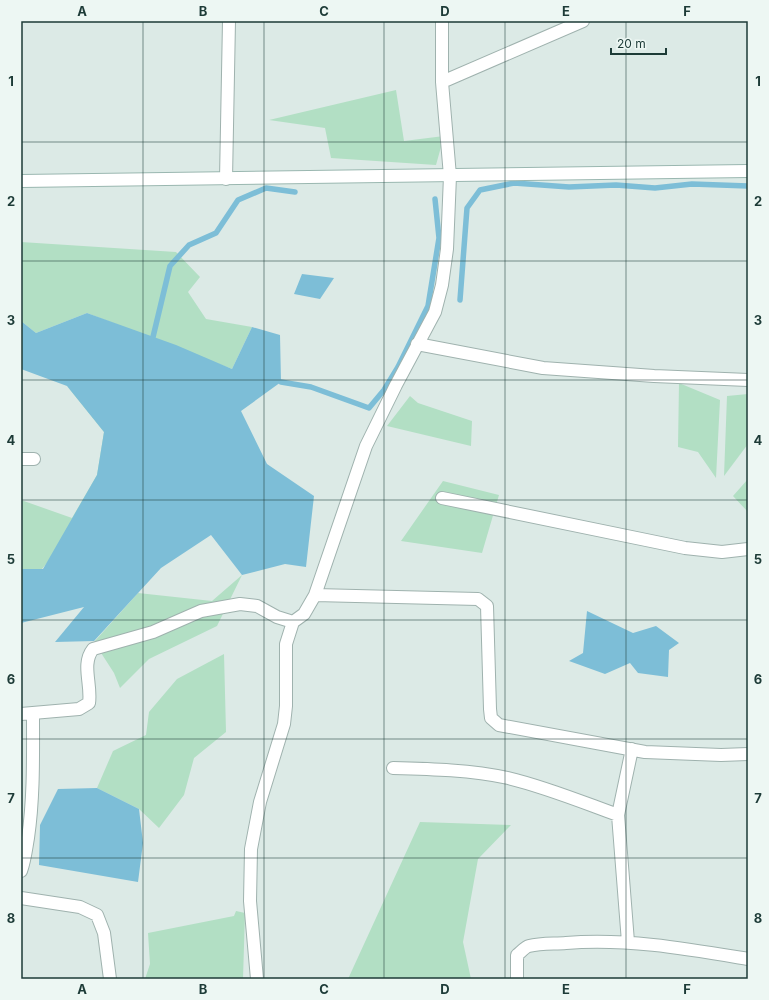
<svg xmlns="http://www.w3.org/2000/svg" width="769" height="1000" font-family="Inter,sans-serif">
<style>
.green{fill:#b2dfc4}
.water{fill:#7dbed7}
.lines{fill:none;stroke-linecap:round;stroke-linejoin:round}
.stream{stroke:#7dbed7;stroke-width:5.5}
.street-casing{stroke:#9fb2ae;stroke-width:14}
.secondary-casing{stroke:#9ab7b0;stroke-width:14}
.street{stroke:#fff;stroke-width:12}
.secondary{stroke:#fff;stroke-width:12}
.grid{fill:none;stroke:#1d3b37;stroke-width:1;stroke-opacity:0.55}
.neatline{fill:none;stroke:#1d3b37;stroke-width:1.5}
.grid-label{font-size:13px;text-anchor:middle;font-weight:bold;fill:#1d3b37}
</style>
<rect width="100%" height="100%" fill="#dceae6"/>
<!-- green -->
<path class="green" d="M396,90l8,51 40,-5 -8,29 -105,-7 -6,-30 -56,-8z
M21,242l155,10 24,25 -12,15 18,27 46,8 -20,42 -145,-56 -51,20 -15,-12z
M679,383l41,17 -4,78 -18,-26 -20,-5z
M67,386l67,71 -92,112h-21v-69l51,18 25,-43 7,-43z
M748,394v50l-24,32 3,-80z
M410,396l8,7 54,18 -1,25 -84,-20z
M748,479v33l-15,-16z
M443,481l56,14 -17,58 -81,-12z
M242,575l-25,51 -68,33 -29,29 -6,-15 -20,-31 44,-49 74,8z
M224,654l2,78 -32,26 -10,37 -25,33 -20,-19 -42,-21 16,-37 33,-16 3,-23 28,-33z
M420,822l91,3 -33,34 -15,83 8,37h-123z
M236,911l9,2 -2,66h-98l5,-15 -2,-31 86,-17z"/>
<!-- water -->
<path class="water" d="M302,274l32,4 -14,21 -26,-5z
M87,313l89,32 56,24 20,-42 28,8 1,47 -40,29 26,53 47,32 -8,71 -21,-3 -43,11 -31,-40 -50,33 -67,73 -39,1 29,-35 -63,16v-54h22l54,-94 7,-43 -37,-46 -46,-17v-48l15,12z
M587,611l46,22 23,-7 23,17 -10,7 -1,27 -30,-4 -8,-10 -25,11 -36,-13 14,-8z
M97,788l42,21 4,34 -5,39 -99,-17 1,-40 18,-36z"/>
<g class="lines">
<!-- stream -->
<path class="stream" d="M460,300l7,-92 13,-18 34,-7 55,4 47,-2 39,3 37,-4 56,2
M153,337l17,-71 19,-21 27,-12 22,-33 28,-12 29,4
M281,382l30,5 58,21 15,-18 14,-23 30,-61 11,-68 -4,-39"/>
<defs>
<path id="street" d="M442,82l141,-61
M226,179l3,-158
M417,344l126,24 111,8 94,4
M21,459h13
M442,498l243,50 37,4 26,-3
M315,595l163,4 9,7 3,103 1,9 8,7 146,27 76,3 27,-1
M21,714l58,-5 10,-6c3,-18 -8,-39 4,-54l60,-17 48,-21 39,-7 17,2 20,11 16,5 11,-8 11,-19 51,-149 30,-61 39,-73 7,-27 5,-36 3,-73 -8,-94v-61
M393,768c39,1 78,2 115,10 38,9 74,24 110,37
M21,871c4,-11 5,-22 7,-33 6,-42 5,-83 5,-124
M21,898l59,9 17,8 7,18 6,46
M628,942l-10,-127 14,-66
M257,979l-7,-78 1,-52 9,-47 24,-78 2,-18v-62l7,-22
M517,979v-24c4,-3 8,-8 12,-9 12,-3 25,-2 37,-3 61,-5 122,6 182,16"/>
<path id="secondary" d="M21,181l727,-10"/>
</defs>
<!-- street casing -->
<use href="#street" class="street-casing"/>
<!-- secondary casing -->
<use href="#secondary" class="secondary-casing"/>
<!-- street -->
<use href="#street" class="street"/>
<!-- secondary -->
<use href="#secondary" class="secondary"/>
</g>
<!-- grid -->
<path class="grid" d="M143,21v958M264,21v958M384,21v958M505,21v958M626,21v958M21,142h727M21,261h727M21,380h727M21,500h727M21,620h727M21,739h727M21,858h727"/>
<!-- border -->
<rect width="769" height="1000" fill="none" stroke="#edf7f3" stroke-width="44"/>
<!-- scale -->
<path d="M611 48v6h55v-6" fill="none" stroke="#1d3b37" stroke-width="2"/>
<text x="617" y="48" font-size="12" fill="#1d3b37" stroke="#edf7f3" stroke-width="3" paint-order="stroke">20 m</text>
<rect x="22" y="22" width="725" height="956" class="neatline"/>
<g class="grid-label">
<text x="82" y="16">A</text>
<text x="203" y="16">B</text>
<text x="324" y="16">C</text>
<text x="445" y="16">D</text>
<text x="566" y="16">E</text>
<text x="687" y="16">F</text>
<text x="11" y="86">1</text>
<text x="758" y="86">1</text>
<text x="11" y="206">2</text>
<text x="758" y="206">2</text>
<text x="11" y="325">3</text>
<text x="758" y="325">3</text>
<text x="11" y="445">4</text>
<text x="758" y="445">4</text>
<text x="11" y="564">5</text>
<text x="758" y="564">5</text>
<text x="11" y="684">6</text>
<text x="758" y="684">6</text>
<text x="11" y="803">7</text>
<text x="758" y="803">7</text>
<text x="11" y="923">8</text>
<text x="758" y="923">8</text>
<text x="82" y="994">A</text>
<text x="203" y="994">B</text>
<text x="324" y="994">C</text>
<text x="445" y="994">D</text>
<text x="566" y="994">E</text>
<text x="687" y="994">F</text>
</g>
</svg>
